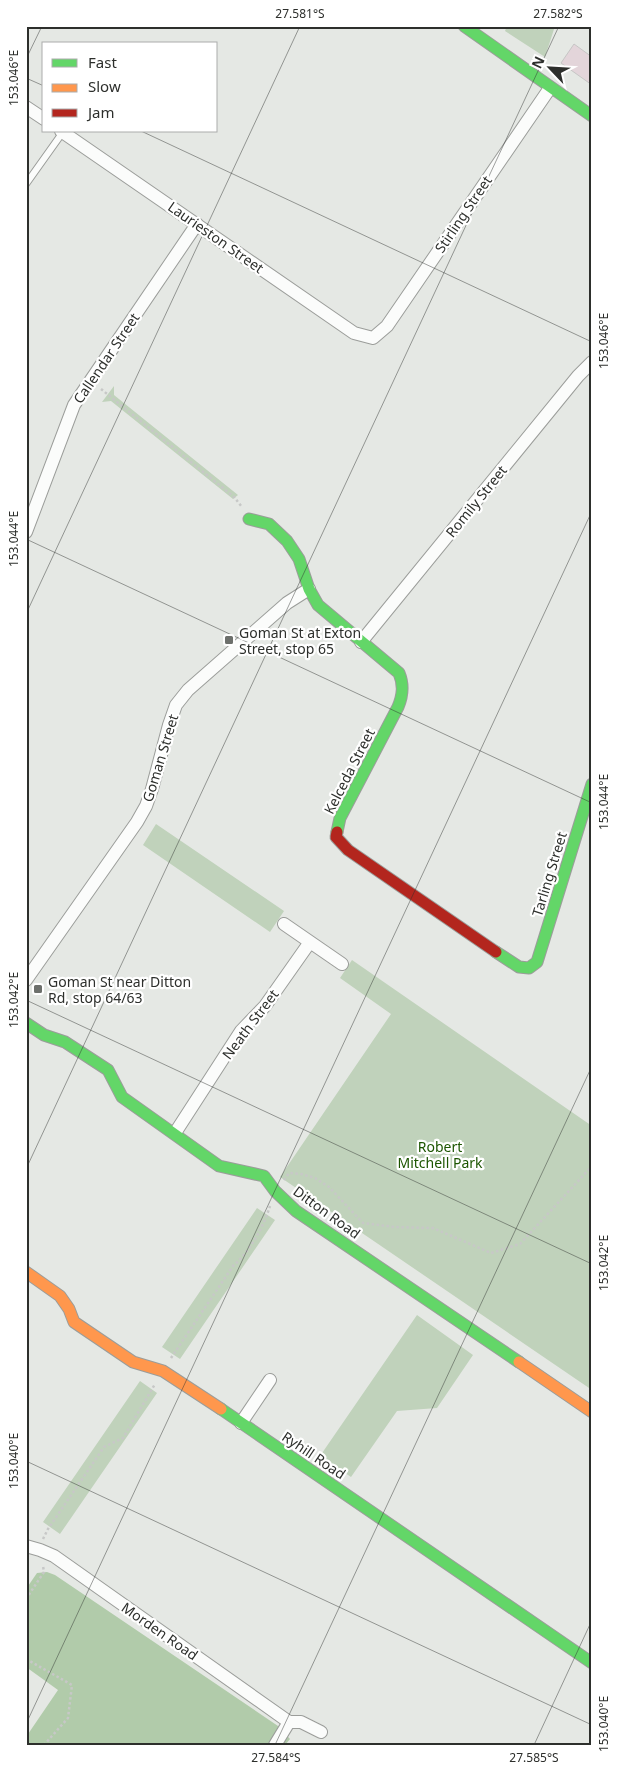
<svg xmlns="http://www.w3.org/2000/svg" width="618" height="1771" font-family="'Noto Sans',sans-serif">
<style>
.green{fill:#c0d2bb}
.forest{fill:#b1cbaa}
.building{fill:#e3d5da;stroke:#c6c6c5}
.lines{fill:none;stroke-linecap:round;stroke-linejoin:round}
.lane-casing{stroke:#9b9d9a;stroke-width:8}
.street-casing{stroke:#9b9d9a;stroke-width:14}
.fast-casing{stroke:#9b9d9a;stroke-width:13}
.slow-casing{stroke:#9b9d9a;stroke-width:13}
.jam-casing{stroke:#9b9d9a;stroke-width:13}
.path{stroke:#c7c8c7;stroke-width:2.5;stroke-dasharray:2.5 2.5;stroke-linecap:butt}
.lane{stroke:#fbfcfb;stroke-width:6}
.street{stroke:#fbfcfb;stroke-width:12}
.fast{stroke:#63d668;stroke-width:11}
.slow{stroke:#ff974d;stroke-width:11}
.jam{stroke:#b3261e;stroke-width:11}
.ticks{fill:none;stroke:#2d2f2c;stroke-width:1;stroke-opacity:0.45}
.poi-dot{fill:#6d706c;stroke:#fff;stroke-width:2}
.labels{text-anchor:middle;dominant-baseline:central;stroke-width:4.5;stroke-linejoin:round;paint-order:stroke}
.street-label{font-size:14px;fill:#2d2f2c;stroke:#fff}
.poi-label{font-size:14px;fill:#2d2f2c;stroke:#fff;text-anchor:start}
.park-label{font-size:14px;fill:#1c5500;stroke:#fff}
.neatline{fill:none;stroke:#2d2f2c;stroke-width:2}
.ticks-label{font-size:12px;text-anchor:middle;fill:#2d2f2c}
</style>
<rect width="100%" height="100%" fill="#e5e8e4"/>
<!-- green -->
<path class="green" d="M507,26h48l-10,31 -40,-26z
M114,386v9l124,100 -5,4 -122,-98 -9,1z
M156,824l128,87 -14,21 -127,-87z
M352,960l240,166v264l-312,-213 111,-163 -51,-36z
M257,1208l18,12 -95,139 -18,-12z
M417,1315l56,40 -36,53 -40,3 -46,66 -31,-21z
M140,1381l17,12 -97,141 -17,-12z"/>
<!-- forest -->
<path class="forest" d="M47,1572l8,3 223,151 12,13 -5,6h-259v-8l32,-47 -32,-23v-78l11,-16z"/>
<!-- building -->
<path class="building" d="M574,44l18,13v28l-31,-22z"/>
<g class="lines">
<defs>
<path id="lane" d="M26,184l37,-52"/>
<path id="street" d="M26,107l18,12
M61,131l293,202 19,5 14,-12 163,-238
M26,532l48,-127 123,-181
M361,642l217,-266 14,-14
M284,924l58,40
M26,980l111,-158 9,-16 6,-17 17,-64 7,-20 12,-15 99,-87 22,-14
M175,1133l66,-102 24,-25 45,-64
M241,1423l29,-43
M26,1546l14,4 14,6 235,166h12l20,10
M275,1745l14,-23"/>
<path id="fast" d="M464,26l128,90
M249,519l20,5 18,17 12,18 10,30 9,16 81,68c5,12 4,22 -1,34l-58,111 -3,14
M496,952l23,15 10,1 8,-6 55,-178
M26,1023l18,12 21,7 43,28 14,27 97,69 45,10 11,15 21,20 223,151
M221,1409l371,254"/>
<path id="slow" d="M26,1272l34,24 9,13 5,13 59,40 30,9 58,38
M519,1362l73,50"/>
<path id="jam" d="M337,832l-1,5 12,13 148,102"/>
</defs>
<!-- lane casing -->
<use href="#lane" class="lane-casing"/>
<!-- street casing -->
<use href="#street" class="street-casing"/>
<!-- fast casing -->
<use href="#fast" class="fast-casing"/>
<!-- slow casing -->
<use href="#slow" class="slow-casing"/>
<!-- jam casing -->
<use href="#jam" class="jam-casing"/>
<!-- path -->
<path class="path" d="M101,389l133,108 8,10
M284,1180l5,-7 12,1 14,4 14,9 34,36 31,4 39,1 58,25 29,-9 72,-78
M171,1358l62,-92c17,-15 30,-38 37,-60
M43,1539l5,-10 56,-82 19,-9 32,-54
M26,1599l18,-27 -1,-6
M26,1659l46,26 -4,33 -24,27"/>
<!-- lane -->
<use href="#lane" class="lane"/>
<!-- street -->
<use href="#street" class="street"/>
<!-- fast -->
<use href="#fast" class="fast"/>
<!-- slow -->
<use href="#slow" class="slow"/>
<!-- jam -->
<use href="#jam" class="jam"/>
</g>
<!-- ticks -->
<path class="ticks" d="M26,59l16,-33M26,78l18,8M141,131l451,211M26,539l566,264M26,614l274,-588M26,1000l566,264M26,1169l533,-1143M26,1461l566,264M26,1724l566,-1213M275,1745l317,-679M534,1745l58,-125"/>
<!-- markers -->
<g class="poi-dot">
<rect x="224" y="635" width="10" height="10" rx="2.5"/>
<rect x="33" y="984" width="10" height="10" rx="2.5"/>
</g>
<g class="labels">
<!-- street labels -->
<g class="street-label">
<text transform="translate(463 214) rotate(-56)">Stirling Street</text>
<text transform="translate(216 237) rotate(35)">Laurieston Street</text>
<text transform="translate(106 358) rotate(-56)">Callendar Street</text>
<text transform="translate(476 501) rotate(-51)">Romily Street</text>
<text transform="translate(160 758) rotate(-73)">Goman Street</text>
<text transform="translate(349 771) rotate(-63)">Kelceda Street</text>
<text transform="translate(549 874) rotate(-73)">Tarling Street</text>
<text transform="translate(250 1024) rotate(-53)">Neath Street</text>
<text transform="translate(327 1212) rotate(36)">Ditton Road</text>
<text transform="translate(314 1455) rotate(34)">Ryhill Road</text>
<text transform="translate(160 1631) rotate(35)">Morden Road</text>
</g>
<!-- poi labels -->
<g class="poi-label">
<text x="239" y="632">Goman St at Exton<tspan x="239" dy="16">Street, stop 65</tspan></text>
<text x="48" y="981">Goman St near Ditton<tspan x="48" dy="16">Rd, stop 64/63</tspan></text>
</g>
<!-- park labels -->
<g class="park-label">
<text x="440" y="1146">Robert<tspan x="440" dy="16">Mitchell Park</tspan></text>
</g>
</g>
<!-- border -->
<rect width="618" height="1771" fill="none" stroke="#ffffff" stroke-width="55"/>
<!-- legend -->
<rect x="42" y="42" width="175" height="90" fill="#ffffff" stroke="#abacab"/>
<rect x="52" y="59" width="25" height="8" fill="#63d668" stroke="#abacab"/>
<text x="88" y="68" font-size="15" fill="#2d2f2c">Fast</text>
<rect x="52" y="84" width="25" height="8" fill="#ff974d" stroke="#abacab"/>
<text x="88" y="92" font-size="15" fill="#2d2f2c">Slow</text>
<rect x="52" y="109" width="25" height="8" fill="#b3261e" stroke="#abacab"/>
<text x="88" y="118" font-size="15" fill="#2d2f2c">Jam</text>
<!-- north arrow -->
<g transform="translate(550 68) rotate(295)" stroke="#ffffff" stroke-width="4" paint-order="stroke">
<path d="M0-4L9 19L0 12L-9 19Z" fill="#2d2f2c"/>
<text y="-8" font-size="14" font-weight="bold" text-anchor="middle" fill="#2d2f2c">N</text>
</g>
<rect x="28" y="28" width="562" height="1716" class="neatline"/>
<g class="ticks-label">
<text x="300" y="18">27.581°S</text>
<text x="558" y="18">27.582°S</text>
<text transform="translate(14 78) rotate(-90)" y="4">153.046°E</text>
<text transform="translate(604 341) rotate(-90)" y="4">153.046°E</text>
<text transform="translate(14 539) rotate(-90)" y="4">153.044°E</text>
<text transform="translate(604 802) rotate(-90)" y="4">153.044°E</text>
<text transform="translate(14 1000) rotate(-90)" y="4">153.042°E</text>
<text transform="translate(604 1263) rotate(-90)" y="4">153.042°E</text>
<text transform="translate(14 1461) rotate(-90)" y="4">153.040°E</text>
<text transform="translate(604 1724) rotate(-90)" y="4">153.040°E</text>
<text x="276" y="1762">27.584°S</text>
<text x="534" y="1762">27.585°S</text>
</g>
</svg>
